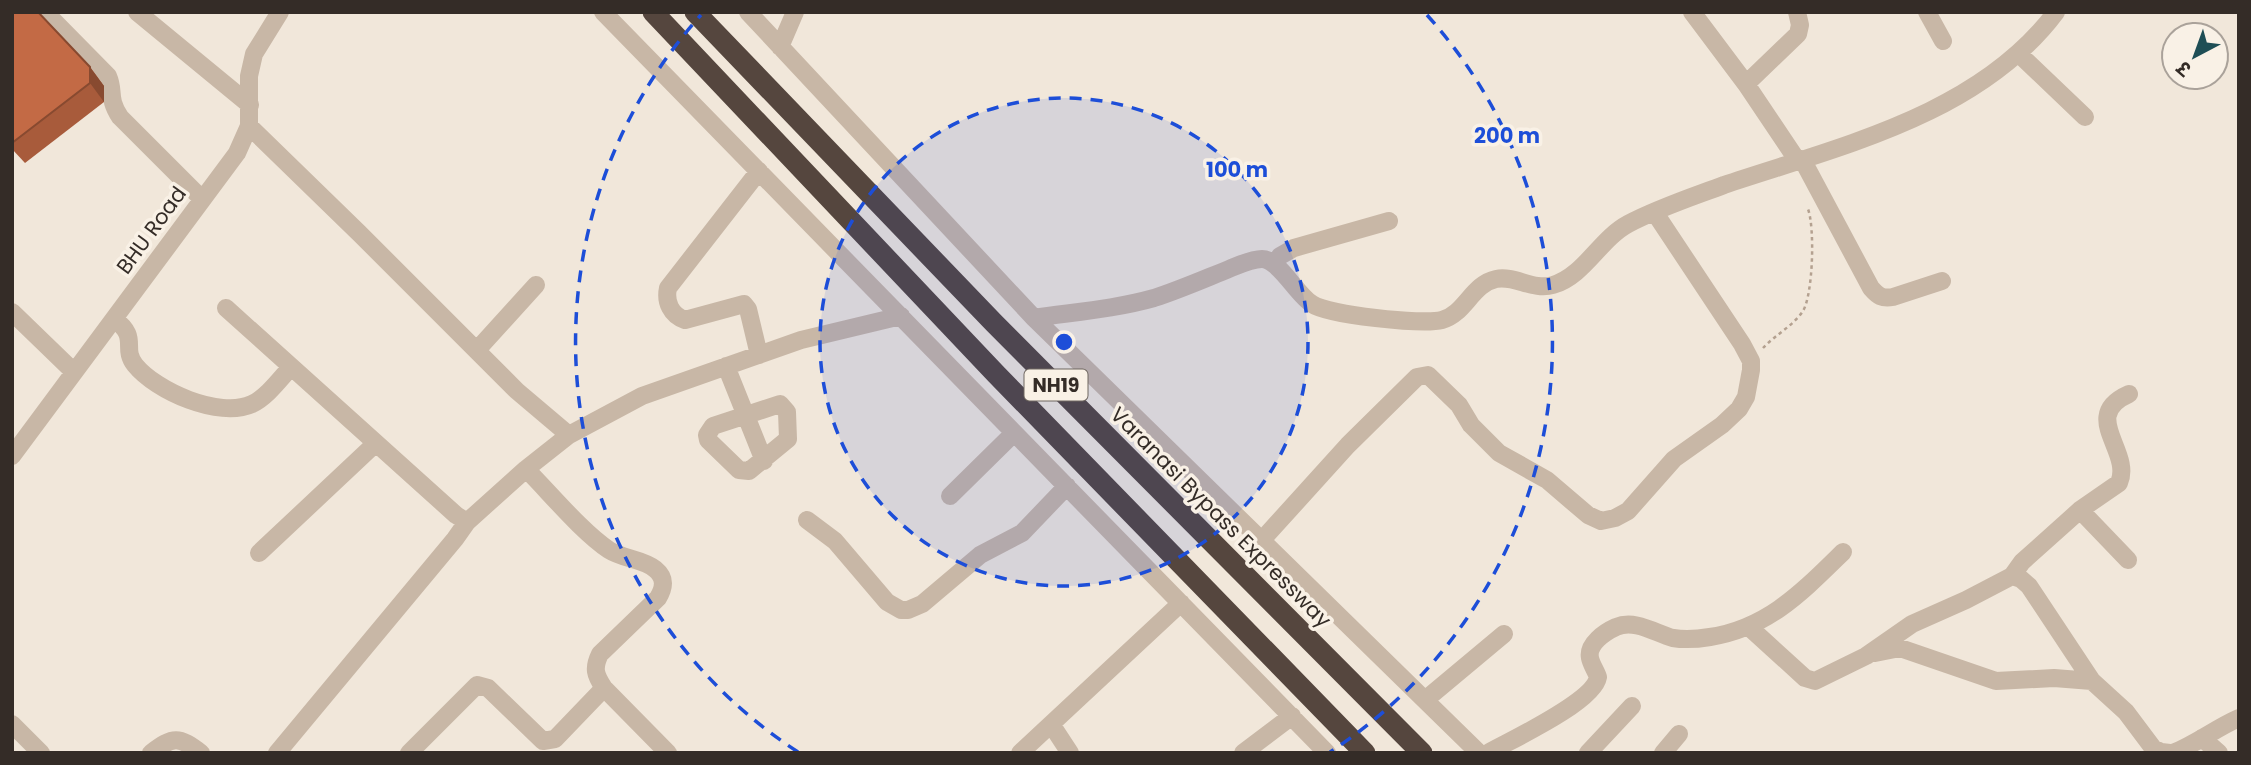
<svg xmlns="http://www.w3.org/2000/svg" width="2251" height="765" font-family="Poppins,'Noto Sans Devanagari',sans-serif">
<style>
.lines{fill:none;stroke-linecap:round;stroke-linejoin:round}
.path{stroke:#b4a190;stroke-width:2.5;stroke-dasharray:3.5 3.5;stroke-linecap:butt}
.minor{stroke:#c8b7a6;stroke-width:18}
.highway{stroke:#55463e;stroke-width:21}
.wall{fill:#a85b3b}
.shaded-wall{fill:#884a30}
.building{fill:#c36a45;stroke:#884a30;stroke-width:2}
.ring{fill:none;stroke:#1d4ed8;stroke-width:3.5;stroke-dasharray:12 9}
.labels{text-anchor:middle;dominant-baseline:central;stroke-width:7;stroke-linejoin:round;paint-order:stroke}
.shield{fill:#f9f1e6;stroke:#6f6760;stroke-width:2}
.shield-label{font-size:19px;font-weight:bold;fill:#342c27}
.street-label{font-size:21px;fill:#342c27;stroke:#f9f1e6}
.centre{fill:#1d4ed8;stroke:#f9f1e6;stroke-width:3.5}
.ring-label{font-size:21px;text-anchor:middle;font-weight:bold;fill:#1d4ed8;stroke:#f9f1e6;stroke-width:7;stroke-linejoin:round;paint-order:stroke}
</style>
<rect width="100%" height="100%" fill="#f1e7da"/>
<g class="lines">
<!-- path -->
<path class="path" d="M1763,348c12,-13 30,-22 40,-37 10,-17 12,-83 5,-102"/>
<!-- minor -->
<path class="minor" d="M45,12l63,64c7,16 -1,21 12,41l82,82
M137,12l113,93
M603,12l724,741
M748,12l286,306 445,435
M1692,12l54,72 51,76
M1927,12l16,29
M780,47l15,-35
M2019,54l66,63
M1746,84l52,-50 2,-9 -3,-13
M249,126l110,107 158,158 52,44
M1802,159l69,129c7,8 11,11 22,9l49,-16
M759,171l-91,117c-3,14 3,27 17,32l59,-16 4,5 11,46
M1275,264l5,-8 14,-8 95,-27
M226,308l230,207 11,7 59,-53 43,-34 73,-39 159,-56 100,-24
M12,312l62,60
M1034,318c40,-6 81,-9 120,-20 25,-8 50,-19 75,-29 10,-4 22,-10 33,-10 17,0 34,35 50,45 16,11 111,21 130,16 23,-6 30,-36 54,-41 19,-4 37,12 57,6 31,-9 47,-46 75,-61 30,-16 64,-27 96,-39 116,-39 255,-70 332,-173
M114,319c26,19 7,28 21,46 21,26 84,54 117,39 15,-7 28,-25 39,-37
M477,350l59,-65
M726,366l38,95
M780,404l7,8 1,27 -39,32 -10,-1 -31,-30 -1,-5 6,-9z
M12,456l225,-303 12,-27v-50l5,-22 26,-42
M526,469c24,24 56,63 83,81 14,9 34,9 46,19 11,9 9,19 3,29l-58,56c-7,14 -5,21 4,34l64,65
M950,496l64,-63
M2080,510l48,50
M807,520l28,21 52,61 14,8h7l14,-6 58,-49 42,-22 45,-47
M1262,540l86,-95 69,-68 11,-2 31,30 12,20 28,28 48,27 41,35 13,6 14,-3 13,-7 46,-52 48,-34 17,-16 7,-12 5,-27v-9l-9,-17 -87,-131
M259,553l117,-110
M2012,576l10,-14 58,-52 39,-27c14,-32 -40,-67 10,-89
M1749,627l56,51 10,3 51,-25 46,-32 54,-24 46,-24 9,3 8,7 63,95 34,31 27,36 8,4 9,1
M1875,653l25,-5 96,33 58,-3 38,3
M1425,700l79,-66
M12,724l29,29
M1051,724l19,29
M2202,738l17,15
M151,753c22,-17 28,-17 50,0
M277,753l178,-214 12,-17
M409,753l68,-68 11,3 55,53 12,-2 49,-51
M1020,753l161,-150
M1243,753l49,-37
M1488,753c23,-13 106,-51 110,-76 -2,-6 -7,-13 -8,-19 -3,-14 15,-26 26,-31 19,-8 39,6 57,11 12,2 25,1 37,-1 58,-9 92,-45 133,-85
M1588,753l44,-47
M1663,753l16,-19
M2173,753c23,-9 43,-25 66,-35"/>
<!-- highway -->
<path class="highway" d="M653,12l343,362 369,379
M695,12l299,311 428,430"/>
</g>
<!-- wall -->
<path class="wall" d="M12,12l78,55 14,19v16l-79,61 -13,-14z"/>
<!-- shaded-wall -->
<path class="shaded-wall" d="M90,67l14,19v16l-14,-19z"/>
<!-- building -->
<path class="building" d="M12,12h26l52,55v16l-78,60z"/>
<!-- distance rings -->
<circle cx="1064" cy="342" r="244" fill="#1d4ed8" fill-opacity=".12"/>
<g class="ring">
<circle cx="1064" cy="342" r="244"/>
<path d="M798 752A489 489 0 0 1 701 15M1427 15A489 489 0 0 1 1330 752"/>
</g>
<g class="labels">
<!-- shield labels -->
<rect class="shield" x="1024.5" y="369.5" width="63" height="31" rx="5"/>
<g class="shield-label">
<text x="1056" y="385">NH19</text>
</g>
<!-- street labels -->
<g class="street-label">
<text transform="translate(151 230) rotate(-54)">BHU Road</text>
<text transform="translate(1221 517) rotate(45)">Varanasi Bypass Expressway</text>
</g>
</g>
<circle cx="1064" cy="342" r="10" class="centre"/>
<g class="ring-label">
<text x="1507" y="143">200 m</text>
<text x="1237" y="177">100 m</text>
</g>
<!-- border -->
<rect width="2251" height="765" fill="none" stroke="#342c27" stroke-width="28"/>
<!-- north arrow -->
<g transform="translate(2195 56) rotate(221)"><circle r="33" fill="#f9f1e6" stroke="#aaa29a" stroke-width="2"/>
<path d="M0-5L12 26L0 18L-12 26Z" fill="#1e4e55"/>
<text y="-10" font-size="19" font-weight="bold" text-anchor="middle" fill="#342c27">उ</text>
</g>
</svg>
